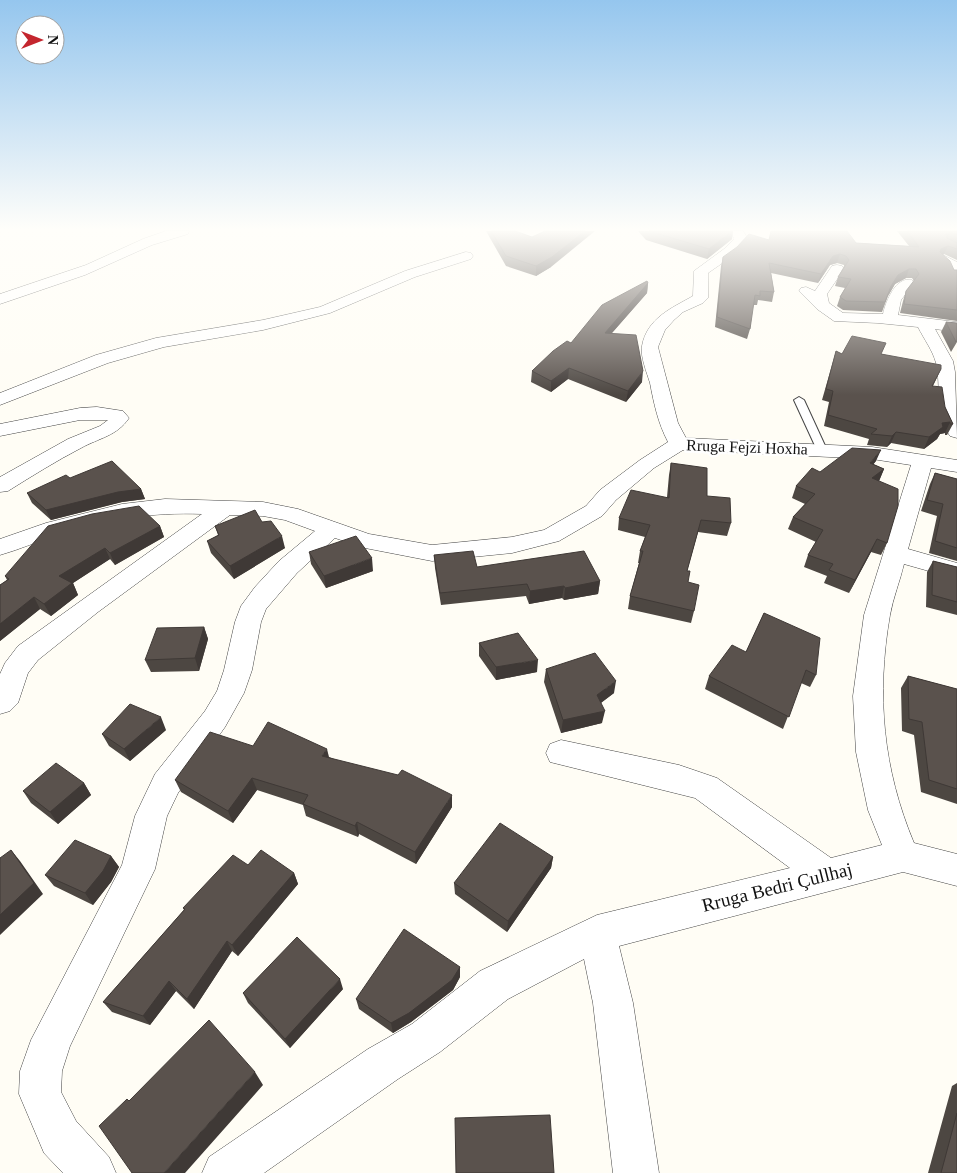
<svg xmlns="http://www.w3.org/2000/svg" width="957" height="1173" font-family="'Times New Roman',serif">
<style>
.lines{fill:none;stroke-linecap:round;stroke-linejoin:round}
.service-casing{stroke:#444;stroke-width:2}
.minor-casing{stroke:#444;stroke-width:1}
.service{fill:#fff;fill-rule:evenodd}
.minor{fill:#fff;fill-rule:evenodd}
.wall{fill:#4d4742}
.shaded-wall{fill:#3f3936}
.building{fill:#5a524d;stroke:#3f3936}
.labels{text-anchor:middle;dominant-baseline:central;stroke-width:5;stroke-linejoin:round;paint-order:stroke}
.street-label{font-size:16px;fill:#111;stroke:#fff}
.near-street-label{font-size:19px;fill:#111;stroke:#fff}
</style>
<rect width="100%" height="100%" fill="#fffdf5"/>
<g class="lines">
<defs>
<path id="service" d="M799,397l5,3 23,50 -1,2 -4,1 -5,-3 -23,-50z"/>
<path id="minor" d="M166,231h23l-1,3 -36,11 -67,30 -85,29v-10l86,-29 57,-26z
M731,231h12l5,8 -14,16 -26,18v25l-5,5 -20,9 -9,8 -9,10 -7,17 20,76 8,15 186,9 85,13v12l-26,-4 -23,81 49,14v16l-53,-15c-4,17 -11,34 -14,51 -14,80 -7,154 24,228l43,11v32l-54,-14 -284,74 14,57 26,170h-46l-20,-170 -9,-44 -76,40 -68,53 -42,27 -134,94h-62l7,-16 159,-108 44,-25 68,-53 117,-56 193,-47 -95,-70 -145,-36 -4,-9 4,-9 11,-4 118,25 38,13 114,80 51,-13 -14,-35 -12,-58 -3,-56 11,-81 47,-150 -39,-6 -189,-9 -29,18 -38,32 -14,16 -43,25 -8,2 -39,10 -80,8 -67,-13 -30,-10 -38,35 -31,36 -5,13 -9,48 -8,23 -19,34 -47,66 -11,23 -12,53 -85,177 -8,25 -1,21 15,29 33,36 7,16h-53l-19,-20 -25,-59 1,-23 11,-31 91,-175 13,-49 20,-42 50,-63 12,-20 7,-21 11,-48 6,-16 14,-19 24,-26 36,-30 -30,-11 -22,-4 -33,-1 -132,97 -60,48 -10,13 -10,30 -8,8 -10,3v-40l5,-11 13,-17 184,-132c-49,-2 -94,5 -140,19 -21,7 -41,16 -62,22v-16l46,-16 76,-19 43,-5 98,3 35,7 71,25 63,11 80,-8 32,-7 42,-24 14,-16 40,-30 28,-18c-10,-19 -14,-38 -18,-59 -3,-10 -10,-27 -8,-37 5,-28 30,-38 51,-50l1,-25 30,-22 10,-10z
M466,252l5,1 2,3 -2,3 -56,18 -85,36 -67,17 -99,17 -56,16 -108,42v-12l96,-38 60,-17 107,-18 57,-13 85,-36z
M945,256l12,6v17l-5,-1 -4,-9 -10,-9z
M837,265l5,1 2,3 -17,25 2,9 14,10 40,1c3,-13 13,-38 29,-34l2,3 -13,17 -3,15 59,7v10l-22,-3 18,32 2,11 2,66 -7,-2c-17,-25 -8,-47 -14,-73 -3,-12 -12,-24 -18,-36l-40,-4 -44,-2 -17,-12 -18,-18 2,-3 5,-1 9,4 17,-25z
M97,407l26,4 6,7c-12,18 -30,20 -48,30 -25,13 -49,28 -73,43l-8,1v-15l68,-38 32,-13 8,-6h-28l-80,16v-12l80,-16z"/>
</defs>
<!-- service casing -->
<use href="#service" class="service-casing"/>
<!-- minor casing -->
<use href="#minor" class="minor-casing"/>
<!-- service -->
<use href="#service" class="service"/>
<!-- minor -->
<use href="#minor" class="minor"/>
</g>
<!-- wall -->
<path class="wall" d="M486,231h29l17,6 19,30 -15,9 -30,-10z
M638,231h40l54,8 -25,20 -61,-19z
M897,231h60v29l-13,-6 -1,1 11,15h3v51l-57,-8 3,-12 3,-10 8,-10 -2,-3h-6l-11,6 -7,12 -6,16 -39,-2 -6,-4 3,-9 5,-9 -10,-2 3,-9 6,-11v-1l-7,-2 -7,2 -12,18 -47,-10 3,19 -2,10 -14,-2 -1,5h-4l-3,24 -3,10 -32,-12 6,-61 2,-9 133,-14 53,3z
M648,283l-1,10 -35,40 30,49 -16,20 -58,-23 -17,13 -20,-10 1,-11 39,-28z
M946,322l11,20 -6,10 -10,-20z
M836,351l6,3h40l59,15 -8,17 12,21 8,17 -6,11h-2v-2l-5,1 -3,5 -13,10 -33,-6 -4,4 -20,-2 2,-6 -45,-13 5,-24 -7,-2z
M876,461l-3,3 11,5 -5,12 8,62 -6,12 -10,-3 -22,41 -25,-10 3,-7 -23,-9 4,-12 8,-13 -28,-13 5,-12 12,-13 -13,-6 4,-12 24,-14z
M671,463l36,33 24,27 -4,13 -29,-4 -11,39 1,11 6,29 -3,12 -63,-14 2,-13 9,-33h-1l2,-12 5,-14 -27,-7 1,-12 48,-21 2,-22z
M935,473l22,6v82l-28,-8 8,-37 -16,-5 9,-27z
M70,478l71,11 4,10 -23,3 -71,18 -19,-17 -5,-10z
M262,522l23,26 -51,31 -23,-26 -4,-12 11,-6 -3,-9z
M160,526l4,11 -49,28 -5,-6 -37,24 5,12 -27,21 -11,-7 -40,32v-56l7,-5 -2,-4z
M309,552l64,19 -47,17 -15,-24z
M434,555l43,12 123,14 -2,13 -34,6 -2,-2 -33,6 -3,-8 -85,9 -6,-37z
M933,561l24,6v48l-31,-8 1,-35z
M764,613l52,62 -6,12 -9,-4 -18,46 -78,-40 4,-13 37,-24z
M204,627l4,12 -9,32 -48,1 -6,-12z
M479,643l58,29 -41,8 -17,-24z
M546,669l68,24 -13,10 1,20 -41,10 -17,-51z
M908,676l49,13v115l-36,-12 -7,-57 -12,-4 -1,-43z
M166,730l-36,31 -21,-15 -7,-12z
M253,746l76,11 123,50 -36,57 -57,-30 -1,3 -52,-21 -3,-11 -46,-15 -24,33 -52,-31 -6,-12z
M84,783l7,12 -33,29 -27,-21 -8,-12z
M111,856l8,11 -8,15 -18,23 -39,-19 -9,-11z
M553,857l-2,11 -44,64 -52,-38 -1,-11z
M248,865l46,8 4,11 -60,72 -6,-5 -38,58 -18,-18 -26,34 -38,-13 -9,-10 81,-92 -1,-2z
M460,977l-7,13 -42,32 -18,11 -34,-24 -3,-10z
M343,989l-53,59 -42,-45 -5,-10z
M957,1083v90h-29l24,-87z"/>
<!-- shaded-wall -->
<path class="shaded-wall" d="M585,231h10l-44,36 -15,9v-10z
M732,231h1l-1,8 -25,20 2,-10z
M950,232l-3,8 -1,-6z
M948,246l-4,8 -7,4 4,-9z
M840,254l-3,9 -7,2 -12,18 3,-9 12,-18z
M909,269l-3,9 -11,6 -7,12 3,-10 7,-11z
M648,283l-1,10 -44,50 2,-10z
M569,368l-1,11 -17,13v-11z
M643,371l-1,11 -16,20 2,-11z
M950,422l-5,11 -5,1 -3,5 -13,10 5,-12 13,-14z
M896,432l-5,11 -4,4 5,-11z
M881,450l-5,11 -11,14 5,-12z
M884,469l-5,12 -7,-3z
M141,489l4,10 -23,3 -71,18 -5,-10 72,-18z
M160,526l4,11 -49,28 -5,-12z
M282,536l3,12 -51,31 -4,-13z
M877,539l-6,13 -22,41 6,-13z
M105,548l5,11 -37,24 5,12 -27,21 -7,-12 15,-28z
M372,558l1,13 -47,17 -2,-12z
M600,581l-2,13 -34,6 1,-12z
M564,586l-2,12 -33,6 1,-13z
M34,597l6,12 -40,32v-17z
M204,627l4,12 -9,32 -4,-13z
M538,660l-1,12 -41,8v-13z
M616,681l-2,12 -19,14 2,-12z
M605,711l-3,12 -41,10 2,-13z
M161,717l5,13 -36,31 -6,-12z
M327,749l3,12 -8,-5z
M252,778l5,12 -24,33 -5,-12z
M84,783l7,12 -33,29 -8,-12z
M452,795v12l-36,57 -1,-12z
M357,822l2,12 -1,3 -3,-11z
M11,850l9,11 23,33 -43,41v-20z
M111,856l8,11 -8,15 -18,23 -8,-12z
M553,857l-2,11 -44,64 1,-11z
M294,873l4,11 -60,72 -6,-11z
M227,941l5,10 -38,58 -7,-10z
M460,967v10l-7,13 -42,32 -18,11 -2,-10z
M340,979l3,10 -53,59 -5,-9z
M169,981l7,10 -26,34 -7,-9z
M255,1072l8,13 -78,88h-21z"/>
<!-- building -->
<path class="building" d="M491,231h24l17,6 13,-6h40l-33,26 -16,9 -30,-10z
M649,231h29l1,1 2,-1h51l-23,18z
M771,231h76l9,12 63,4 -12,-16h50v4l-7,-3 -4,2 1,4 10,5v6l-9,-3 -7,3 -1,3 10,9 4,9h3v40l-53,-6 2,-13 13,-17 -3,-5h-7l-11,6 -7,11 -6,16 -39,-1 -6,-4 11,-18 -13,-2 11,-17 -3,-4 -6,-2 -7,2 -12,18 -52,-11 5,29 -14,-1v5l-5,-1 -5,34 -33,-12 6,-60 14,-10 12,-13 20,6z
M647,281l1,2 -43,50 31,2 7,36 -15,20 -59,-23 -18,13 -19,-10 21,-20 14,-10 4,2 31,-38z
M946,322l11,1v17l-1,2z
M852,336l34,7 -5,11 60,11v4l-9,17 10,1 3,20 8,17h-3v-2l-8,1 1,4 -14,10 -33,-5 -4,4 -21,-2 6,-5 -49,-14 5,-24 -7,-2 10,-38 6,3z
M852,448l29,2 -11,13 14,6 -12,9 26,11v17l-11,37 -10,-4 -22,41 -26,-10 4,-6 -25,-9 15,-25 -30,-13 22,-23 -19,-8 16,-18 8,4z
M112,461l29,28 -23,3 -72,18 -19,-17 39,-18 4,3z
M671,463l36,5v28l23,2 1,25 -30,-3 -14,51h3l-2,11 11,3 -5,26 -64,-15 13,-45h-3l10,-26 -31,-7 12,-28 38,8z
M935,473l22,6v69l-22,-7 8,-37 -16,-4z
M139,506l21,20 -50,27 -5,-5 -46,28 13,7 -28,21 -10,-7 -34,27v-39l9,-6 -4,-3 43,-50 44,-12z
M255,510l7,12 9,-1 11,15 -52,30 -23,-25 12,-6 -4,-9z
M356,536l16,22 -48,18 -15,-24z
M473,551l4,16 107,-16 16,30 -35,7 -1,-2 -34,5 -3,-7 -87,9 -6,-38z
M933,561l24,6v35l-25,-7z
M764,613l56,25 -4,37 -10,-5 -17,47 -80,-41 23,-31 14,7z
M204,627l-9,31 -50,2 12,-32z
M518,633l20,27 -42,7 -17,-24z
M595,653l21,28 -19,14 8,16 -42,9 -17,-51z
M908,676l49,13v100l-28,-9 -7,-58 -13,-3z
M130,704l31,13 -37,32 -22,-15z
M268,722l59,27 -5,7 76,19 4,-5 50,25 -37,57 -58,-30 -2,4 -52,-22 5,-9 -56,-17 -24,33 -53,-31 35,-48 43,14z
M56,763l28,20 -34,29 -27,-21z
M500,823l53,34 -45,64 -54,-38z
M75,840l36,16 -8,15 -18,22 -40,-18z
M11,850l23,33 -34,32v-57z
M261,850l33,23 -62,72 -5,-4 -40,58 -18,-18 -26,35 -40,-14 82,-93 -2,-1 50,-53 15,10z
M404,929l56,38 -8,13 -43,33 -18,10 -35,-24z
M297,937l43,42 -55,60 -42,-46z
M209,1020l46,52 -91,101h-32l-33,-47 28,-27 2,2z
M957,1113v60h-16z
M550,1115l4,58h-98l-1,-55z"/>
<!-- sky -->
<linearGradient id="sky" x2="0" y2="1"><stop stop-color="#95c6ee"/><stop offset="0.58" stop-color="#fffefa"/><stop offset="1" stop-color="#fffefa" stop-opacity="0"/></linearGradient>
<rect width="957" height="395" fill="url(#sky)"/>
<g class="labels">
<!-- street labels -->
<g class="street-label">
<text transform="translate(747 447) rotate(2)">Rruga Fejzi Hoxha</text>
</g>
<!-- near-street labels -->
<g class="near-street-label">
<text transform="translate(777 887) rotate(-14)">Rruga Bedri Çullhaj</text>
</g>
</g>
<!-- north arrow -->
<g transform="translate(40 40) rotate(90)"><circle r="24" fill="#ffffff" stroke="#a0a0a0"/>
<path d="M0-4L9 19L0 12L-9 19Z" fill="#c4262e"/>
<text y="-8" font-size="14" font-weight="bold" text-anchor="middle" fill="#111111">N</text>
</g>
</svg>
